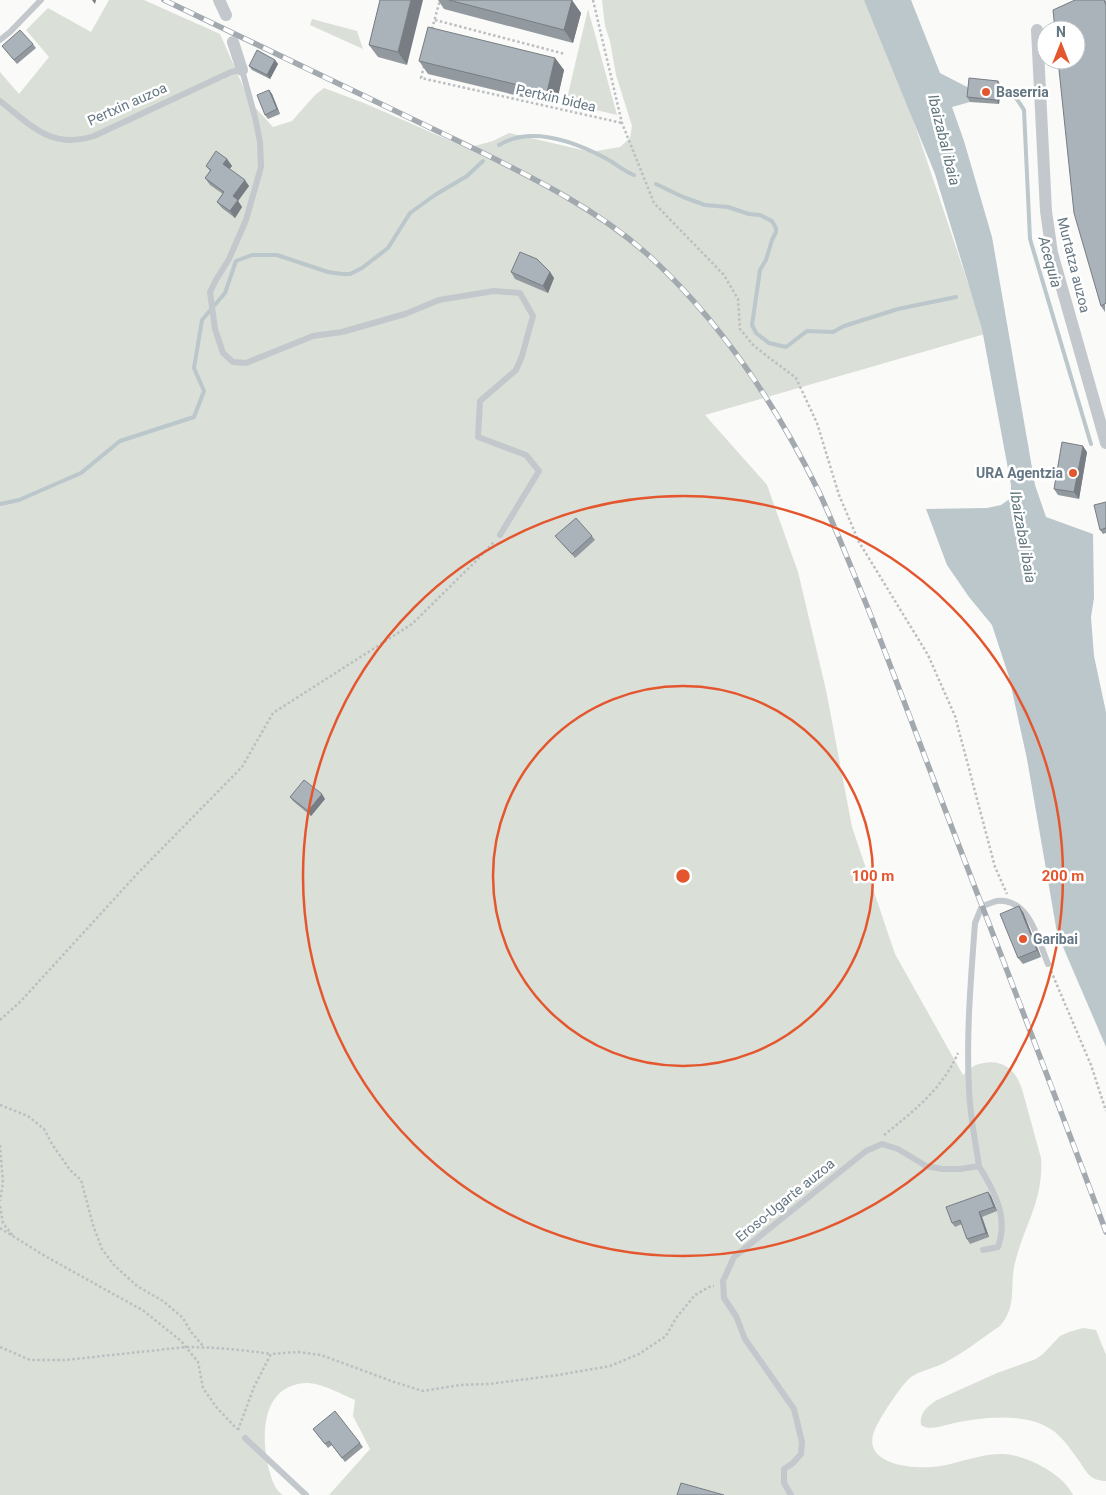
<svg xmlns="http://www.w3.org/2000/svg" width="1106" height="1495" font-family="Roboto,sans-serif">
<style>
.green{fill:#dadfd7}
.water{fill:#bbc7cb}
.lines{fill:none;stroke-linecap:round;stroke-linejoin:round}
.stream{stroke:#bbc7cb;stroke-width:4}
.path{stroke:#bbbfc2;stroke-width:2.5;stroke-dasharray:2.5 2.5;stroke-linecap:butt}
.service{stroke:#c3c8cc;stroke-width:6}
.minor{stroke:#c3c8cc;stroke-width:12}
.rail-casing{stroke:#a2aab0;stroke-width:5.5}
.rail{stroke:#fff;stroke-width:4;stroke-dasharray:11;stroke-linecap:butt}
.wall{fill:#929a9f}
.shaded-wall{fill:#777d82}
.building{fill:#aab3b9;stroke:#777d82}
.ring{fill:none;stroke:#e4572e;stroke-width:2.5}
.poi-dot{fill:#e4572e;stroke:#fff;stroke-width:2}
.labels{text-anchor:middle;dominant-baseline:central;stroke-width:5;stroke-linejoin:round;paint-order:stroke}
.poi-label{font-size:14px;font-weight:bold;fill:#657683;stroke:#fff;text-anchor:start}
.street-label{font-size:14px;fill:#657683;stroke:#fff}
.water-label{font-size:15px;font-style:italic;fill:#60757c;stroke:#fff}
.centre{fill:#e4572e;stroke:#fff;stroke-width:2.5}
.ring-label{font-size:15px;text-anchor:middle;font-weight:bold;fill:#e4572e;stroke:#fff;stroke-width:5;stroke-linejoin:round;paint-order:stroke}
</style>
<rect width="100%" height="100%" fill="#fafaf8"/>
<!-- green -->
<path class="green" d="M109,0h35l76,34 30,68 23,25 19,-6 23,-26 9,-7 40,15 103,45 26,-7 16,-8 82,19 29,-5 10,-9 2,-12 -16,-51 -6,-34 -5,-15 -3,-26h271l112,334 -280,81 62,70 31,87 28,118 26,137 43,127 68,121c4,-3 8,-8 13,-10 23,-8 39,2 46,24l19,69c3,42 -17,67 -26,105 -6,24 3,42 -15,63 -18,12 -35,26 -54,36 -11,6 -24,8 -35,15 -10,8 -29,38 -35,50 -18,36 32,42 56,40 25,-2 47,-14 71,-13 24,1 60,20 70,41h-744l41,-46 -17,-33 2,-16c-14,-6 -31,-16 -47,-17 -48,0 -48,57 -38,90 2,8 6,18 13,22h-283v-1423l19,22 30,-37 -23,-27 22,-22 43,24z
M588,9l29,106 -51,-12z
M312,19l45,12 6,18 -53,-24z
M1083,1328l13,2 10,25v126c-7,0 -13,-2 -18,-7 -10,-14 -20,-31 -33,-42 -26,-21 -75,-15 -105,-8 -9,2 -21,7 -29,1 -2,-12 7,-19 16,-25l60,-27 39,-14 7,-5 17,-18 9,-4z"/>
<!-- water -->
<path class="water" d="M864,0h47l29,73 31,16 -1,13 -18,5 12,34 28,96 43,248 11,32 47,17 1,64 -3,19 3,39 12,56v335l-49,-114 -30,-174 -18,-82 -17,-52 -23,-28 -22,-32 -21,-56 61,-1 14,-3 10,-7v-13l-29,-156 -47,-155z"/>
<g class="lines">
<!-- stream -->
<path class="stream" d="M1000,95c17,1 15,1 24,15l6,129 61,205
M499,145c33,-20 78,-2 108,14 9,5 17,12 27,16
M656,184l27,13 22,8 23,2 21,7 11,1 12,6 4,7v4l-4,8 -6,20 -6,10 -8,55 4,8 13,10 17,4 21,-16 26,1 11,-6 54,-17 58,-12
M0,504l19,-4 62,-27 39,-32 74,-24 10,-26 -10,-23 8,-48 23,-27 11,-32 16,-6h25l51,17 14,2h8l12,-6 26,-20 22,-35 25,-18 32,-19 16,-15"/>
<!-- path -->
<path class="path" d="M593,0l29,123 32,80 70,72 14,24 2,30 14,17 42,32 21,45 22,72 20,47 69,113 27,61 40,151 12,27
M435,20l130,34
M432,29l8,-29
M424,66l-3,12 201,45
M1051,971l40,94 15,46
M0,1020l21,-19 116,-127 105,-107 31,-54 139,-89 60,-59 22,-23
M0,1105l28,11 16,13 8,15 18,26 11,10 12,45 9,24 12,16 23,21 26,15 20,17 8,14 13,15
M884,1135c30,-24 59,-47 74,-82
M0,1145l3,38 -3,18
M0,1206l3,17 10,13
M0,1228l45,28 99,55 37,30 17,21 5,26 14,20 20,21
M0,1347l30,13h36l120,-13c29,0 57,3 85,7
M238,1430l16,-43 17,-33 27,-2 23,3 73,27 29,9 37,-6 29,-1 69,-9 52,-9 29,-12 27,-18 10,-18 19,-23 16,-9h3"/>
<!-- service -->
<path class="service" d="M0,40l10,-8 31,-32
M0,101c31,24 51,49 94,35l137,-64 11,-2 13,47 5,25 1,25 -15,53 -17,39 -13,21 -6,12 5,37 8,24 10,9 13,1 67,-27 29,-4 63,-18 34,-14 55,-9 26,2 13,23 -11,40 -6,14 -36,31 -2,36 48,18 13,16 -39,64
M979,1166c-4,-26 -9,-51 -10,-77 -3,-55 2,-111 6,-166l7,-17c5,-1 10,-4 15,-5 33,-3 41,39 51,63
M245,1438l61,57
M791,1495l-7,-12v-14l9,-6 8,-9 1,-12 -8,-33 -49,-70 -9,-23 -12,-18 -1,-17 11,-24 132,-106 16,-7 16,5 28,17 16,3h18l19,-3c15,25 30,51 19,81l-15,3"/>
<!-- minor -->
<path class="minor" d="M219,0l7,15
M1037,30l9,181 6,42 54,190
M233,42l9,28"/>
<defs>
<path id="rail" d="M164,0l317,152c58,29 116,58 165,101 73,66 130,152 173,239 18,39 34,80 50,119 23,58 45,117 67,175 57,149 115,297 170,446"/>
</defs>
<!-- rail casing -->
<use href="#rail" class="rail-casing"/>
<!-- rail -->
<use href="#rail" class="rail"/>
</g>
<!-- wall -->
<path class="wall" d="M380,0l27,65 -29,-8 -9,-12z
M438,0h133l10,13 -8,30 -129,-34z
M1075,0h30l1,1 -1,311 -4,-6z
M33,44l3,4 -19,16 -15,-18z
M555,58l9,12 -8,35 -128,-31 -9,-13z
M275,60l3,4 -8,15 -18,-9 -3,-4z
M998,81l3,5 -2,18 -29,-2 -3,-5z
M269,90l3,4 8,20 -12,5 -3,-4z
M227,159l5,7 -3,3 20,17 -11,15 4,6 -7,11 -13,-10 -5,-6 6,-8 -13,-9 -5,-7 5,-7 -4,-5z
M511,272h39l4,6 -6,15 -33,-14z
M1087,452l-8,47 -21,-4 -4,-6z
M1106,502v31l-3,1 -3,-4z
M555,536h37l3,4 -20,18z
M290,797l35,2 -14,17 -18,-15z
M1023,912l18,45 -18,7 -5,-6z
M988,1192l3,4 6,15 -15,6 7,20 -19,7 -3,-5 -5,-15 -7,3 -3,-4z
M313,1429l47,14 3,4 -18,15 -13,-17 -4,3z"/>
<!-- shaded-wall -->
<path class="shaded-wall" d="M92,0h4l-1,4z
M411,0h12l-16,65 -9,-13z
M572,0l9,13 -8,30 -9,-13z
M555,58l9,12 -8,35 -9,-13z
M275,60l3,4 -8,15 -3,-4z
M998,81l3,5 -2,18 -3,-4z
M269,90l3,4 8,20 -3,-5z
M227,159l5,7 -4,5 -5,-7z
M245,180l4,6 -11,15 4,6 -7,11 -5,-7 3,-15z
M550,272l4,6 -6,15 -5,-7z
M1083,446l4,6 -8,47 -5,-7z
M322,794l3,5 -14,17 -3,-5z
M1019,906l4,6 18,45 -4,-7z
M988,1192l3,4 6,15 -3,-4z
M979,1212l3,5 7,20 -3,-4z"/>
<!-- building -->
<path class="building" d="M380,0h31l-13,52 -29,-7z
M449,0h123l-8,30z
M1075,0h29l2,5v298l-5,3 -27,-93 -16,-153h18v-30h-21l-2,-20z
M428,27l127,31 -8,34 -128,-31z
M20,30l13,14 -19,16 -12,-14z
M257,50l18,10 -8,15 -18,-9z
M969,78l29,3 -2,19 -29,-3z
M269,90l8,19 -12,6 -8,-20z
M216,151l11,8 -4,5 22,16 -12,16 5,4 -8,11 -13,-9 7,-10 -19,-14 6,-8 -5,-4z
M520,252l17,7 13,13 -7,14 -32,-14z
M1062,442l21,4 -9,46 -20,-3z
M1106,502v26l-6,2 -6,-25z
M576,518l16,18 -20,18 -17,-18z
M304,780l18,14 -14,17 -18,-14z
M1019,906l18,44 -19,8 -18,-44z
M988,1192l6,15 -15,5 7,21 -19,6 -7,-19 -8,3 -6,-16z
M335,1411l25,32 -18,15 -13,-17 -4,3 -12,-15z
M681,1483l43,12h-47z"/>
<!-- distance rings -->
<g class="ring">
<circle cx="683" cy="876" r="190"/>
<circle cx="683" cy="876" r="380"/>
</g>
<!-- markers -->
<g class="poi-dot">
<circle cx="986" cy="92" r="5"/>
<circle cx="1073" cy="473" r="5"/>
<circle cx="1023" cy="939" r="5"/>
</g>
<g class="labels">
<!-- poi labels -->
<g class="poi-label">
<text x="996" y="92">Baserria</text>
<text x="1063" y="473" text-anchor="end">URA Agentzia</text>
<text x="1033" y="939">Garibai</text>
</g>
<!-- street labels -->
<g class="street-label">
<text transform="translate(556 98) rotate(13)">Pertxin bidea</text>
<text transform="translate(127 104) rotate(-24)">Pertxin auzoa</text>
<text transform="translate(1074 265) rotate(76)">Murtatza auzoa</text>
<text transform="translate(785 1200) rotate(-39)">Eroso-Ugarte auzoa</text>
</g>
<!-- water labels -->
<g class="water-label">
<text transform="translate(944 140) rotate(76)">Ibaizabal ibaia</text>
<text transform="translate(1050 262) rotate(75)">Acequia</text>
<text transform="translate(1023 537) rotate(80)">Ibaizabal ibaia</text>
</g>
</g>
<circle cx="683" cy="876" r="8" class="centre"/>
<g class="ring-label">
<text x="873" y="881">100 m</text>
<text x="1063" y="881">200 m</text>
</g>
<!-- north arrow -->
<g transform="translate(1061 45)"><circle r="24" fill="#ffffff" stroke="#c1c8cd"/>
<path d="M0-4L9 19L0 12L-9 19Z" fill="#e4572e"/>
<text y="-8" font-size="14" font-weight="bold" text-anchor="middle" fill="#657683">N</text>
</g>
</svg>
